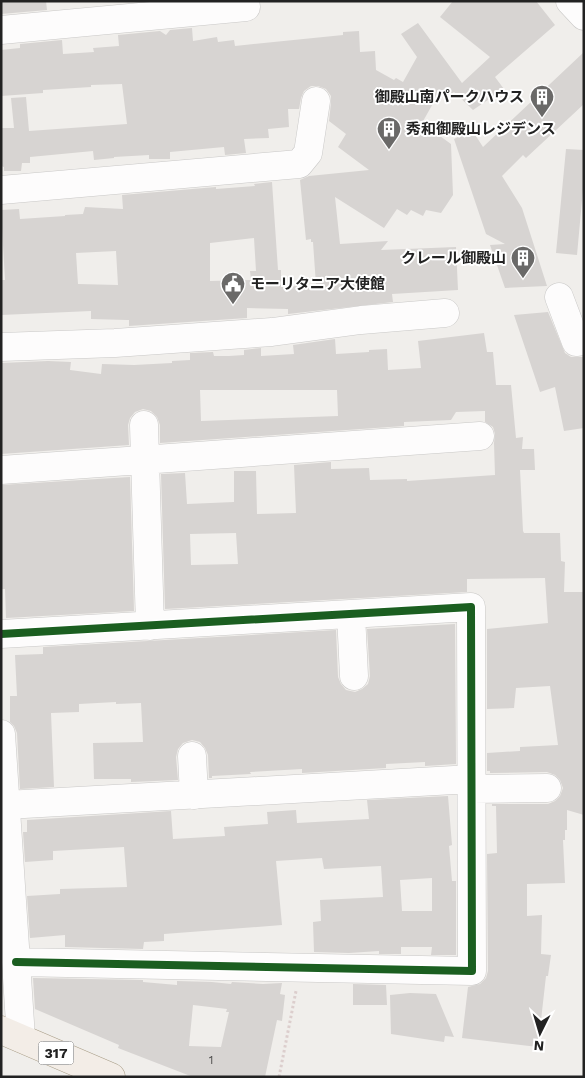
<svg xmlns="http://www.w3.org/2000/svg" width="585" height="1078" font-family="'Work Sans','Noto Sans JP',sans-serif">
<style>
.building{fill:#d7d4d2;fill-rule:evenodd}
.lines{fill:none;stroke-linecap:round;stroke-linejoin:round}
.minor-casing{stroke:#c9c8c7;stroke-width:29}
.major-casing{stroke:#a79c86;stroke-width:29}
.path{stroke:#dccecd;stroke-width:3;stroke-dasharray:2.5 2.5;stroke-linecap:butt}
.minor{stroke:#fdfcfc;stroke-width:28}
.major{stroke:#f3ede7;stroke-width:28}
.cycleway-casing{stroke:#fff;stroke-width:11}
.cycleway{stroke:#1b5e20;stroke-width:8}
.labels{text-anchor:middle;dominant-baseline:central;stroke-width:4;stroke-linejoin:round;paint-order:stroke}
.number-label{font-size:12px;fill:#4f4e4e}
.shield{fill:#fff;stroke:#646464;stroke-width:1}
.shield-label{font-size:14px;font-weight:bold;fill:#222}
.poi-label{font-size:15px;font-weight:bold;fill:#222;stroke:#fff;text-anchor:end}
</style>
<rect width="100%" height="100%" fill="#f0eeeb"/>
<!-- building -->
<path class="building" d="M1,1h45l1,9 -46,4z
M453,1h83l19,24 -60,52 9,12 -31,21 -19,-18 -9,6 -5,-7 -18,32 29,21 2,51 -12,18 -15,-3 -3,6 -12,-6 -4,5 -10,-6 -13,19 -49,-31 5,47 48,-3 -7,9 75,-3 2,43 -66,4 1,8 -105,12v-5l-41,-1v10l-118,8v-6h-2l-36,-1v-8l-90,4v-35h4l-4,-70 18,-1 1,10 45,-3v-1l18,-1 2,-7 38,2 -1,-14 94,-8v2l39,-3 -1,-2 18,-2 6,88h3v17l35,-2 -3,-43h-2v-3l-5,1 -6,-60 9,-4 60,-6 -31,-23 8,-13 -17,-13 2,-18v-7l-5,-7 -8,-3h-7l-7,5 -3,7 -2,11h-11l1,18 -21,2 1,9 -25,1 2,14 -21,2 -1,-8 -54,5v7h-21v-4l-35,2v1l-20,2 -1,-9 -63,6v6h-8l-1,8h-17v-4l-3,-1v-38h13l-3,-30 15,-1 3,34 98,-7 -5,-40 -31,1v2l-48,3v3l-42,3v-46l19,-2v-4l42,-4 1,14 31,-2 -1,-4 26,-2 -1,-11 42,-4 6,4 4,-5 22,-2 1,13 24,-4 1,5 16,-2 1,6 108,-11v-3l16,-1 1,21 15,-1 1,19 18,10 2,-2 7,4 14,-25 -16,-23 17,-11 44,60 28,-26 -50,-40zM254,238l2,33h-6l1,9 -41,1v-38zM116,251l2,34 -40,-1 -2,-31z
M584,52v52l-58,54 -3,-3 -21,21 20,32 25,78 -42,2 -15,-43 15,-1 -19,-10 -32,-95 18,-9 11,17z
M566,149l18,1v28l-7,77 -21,-2z
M548,312l17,41 6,4h13v71l-20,3 -9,-44 -15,5 -26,-77z
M484,333l3,19h6l3,33h15l5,53 7,-1 -1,12h12l1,21h-15l3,61 1,2h36l1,28 4,1 -1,30h20v223l-17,-5v20h-2v10h-2l2,43 -38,1v32l15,-1 -1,39 10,1 -3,21h-2l-8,71 -76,-9 6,-51 12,-3 6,-6 2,-7 -1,-117 10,-1 -1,-47h-4v-2h56l7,-3 5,-5 3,-8 -3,-8 -5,-5 -8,-3 -57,1v-2h-3v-18l33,-2v-4l38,-2 -8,-59 -34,2 -2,20 -27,1v-80l61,-6 -3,-45 -78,1v13l-302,17 -4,-135 24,-1 2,31 47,-2v-31h22l1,43 39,-1 -2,-48 37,-3v7l38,-1 1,12 37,-1v2l88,-6 -1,-32 1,-9 -2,-7 -8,-5v-11l-29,1 -5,8 -47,2v4l-244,17v-18l-3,-8 -6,-6 -8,-2 -8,3 -5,6 -2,7 1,20 -128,9v-91l47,-2 23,1 -1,8 31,4 1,-10 32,1 38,-2v-2l18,-1v-7l23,-1 1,4h15l15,-1v-5l17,-2v8l33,-2 -1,-9 42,-6 1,15 33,-2v-2l18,-1 1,21 33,-2 -3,-27zM200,390h137l1,26 -137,5zM236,533l2,31 -47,1 -1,-31z
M130,477l4,134 -128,7 -1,-29h-3l-1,-9v-95z
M455,624l1,140 -31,2v-4l-39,2v4l-84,5v-4l-52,3 1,2 -39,2v2h-3l-1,-23 -3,-7 -5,-6 -8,-2 -9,3 -5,6 -2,8 2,23 -47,2v-3h-37l-1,-36 50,-1 -2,-39 -25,1v-2l-37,2v8l-28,1 3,74 -34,2 -3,-56 -3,-7 -4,-4v-26h7l-2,-41 28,-1v-7l293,-17 2,47 3,7 5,6 9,2 7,-3 6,-5 2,-8 -3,-47z
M448,796l4,49 -3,1 3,35h4v74h-25l1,-8h-31v7h-22v-3l-30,2 -35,-1 -1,-30 8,-1 -1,-21 63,-3 -2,-31 -57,3 -2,-11 -46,3 6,64 -118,9v7l-20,1 -1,7 -78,-2v-12l-35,3 -3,-42 33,-2v-5l67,-2 -3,-40 -71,4v9l-28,2 -2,-30h4v-12l144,-9 2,28 52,-3 -1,-9 44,-3 -1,-12 29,-2 1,13 72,-4 -2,-19zM432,878v33h-30l-2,-31z
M33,978l110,2v2l34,3v-4l35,1 19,2 1,-2 31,2 19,-1 -2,11 5,1 -3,26 -5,-1 -12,57h-72l-75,-29 1,-3 -84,-36zM193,1005l34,4 -1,3h3l-8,35 -32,-1z
M353,984l33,1 1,20h-34z
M410,993l26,1 18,43 -9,-1 -1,6 -53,-8 -1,-39z"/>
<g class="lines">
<defs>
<path id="minor" d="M570,1l14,15
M1,30l245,-23 -1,-6
M1,190l298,-26 9,-11 8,-52
M559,297l17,45 8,-1
M1,347l114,-4 157,-11 89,-12 84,-7
M144,425l6,201
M1,470l479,-34
M351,614l3,62
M1,634l470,-27 1,364 -456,-9
M1,734l20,304
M192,756l2,39
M472,789l75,-1
M6,805l466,-26"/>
<path id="major" d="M1,1030l110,47"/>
</defs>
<!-- minor casing -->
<use href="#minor" class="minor-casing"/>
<!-- major casing -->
<use href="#major" class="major-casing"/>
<!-- path -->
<path class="path" d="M279,1077l17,-86"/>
<!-- minor -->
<use href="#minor" class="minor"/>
<!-- major -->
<use href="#major" class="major"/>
<defs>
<path id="cycleway" d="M1,634l470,-27 1,364 -456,-9"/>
</defs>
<!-- cycleway casing -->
<use href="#cycleway" class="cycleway-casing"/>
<!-- cycleway -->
<use href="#cycleway" class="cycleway"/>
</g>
<!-- icons -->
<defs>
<symbol id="building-pin" viewBox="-11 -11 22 30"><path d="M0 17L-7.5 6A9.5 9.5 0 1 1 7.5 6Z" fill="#6a6968" stroke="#fff"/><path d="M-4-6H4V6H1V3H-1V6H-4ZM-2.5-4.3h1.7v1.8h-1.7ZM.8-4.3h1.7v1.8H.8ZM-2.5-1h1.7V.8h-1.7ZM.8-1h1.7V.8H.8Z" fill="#fff"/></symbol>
<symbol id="civic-pin" viewBox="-11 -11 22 30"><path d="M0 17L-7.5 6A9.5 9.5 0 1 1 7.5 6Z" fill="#6a6968" stroke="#fff"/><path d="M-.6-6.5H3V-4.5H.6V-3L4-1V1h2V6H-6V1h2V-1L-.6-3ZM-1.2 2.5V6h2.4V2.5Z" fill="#fff"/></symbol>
</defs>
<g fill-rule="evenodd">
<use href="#building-pin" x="528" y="83" width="28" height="38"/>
<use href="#building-pin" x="375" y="115" width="28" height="38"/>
<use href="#building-pin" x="509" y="244" width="28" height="38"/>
<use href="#civic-pin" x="219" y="270" width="28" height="38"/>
</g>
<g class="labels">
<!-- number labels -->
<g class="number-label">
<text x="211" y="1060">1</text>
</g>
<!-- shield labels -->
<rect class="shield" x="38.5" y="1041.5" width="35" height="23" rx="4"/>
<g class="shield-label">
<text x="56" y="1053">317</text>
</g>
<!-- poi labels -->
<g class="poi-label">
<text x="524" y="97">御殿山南パークハウス</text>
<text x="406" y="129" text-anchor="start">秀和御殿山レジデンス</text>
<text x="506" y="258">クレール御殿山</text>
<text x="250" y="284" text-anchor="start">モーリタニア大使館</text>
</g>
</g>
<!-- border -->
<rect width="585" height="1078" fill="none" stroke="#222222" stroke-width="5"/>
<!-- north arrow -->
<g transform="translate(540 1033) rotate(185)" stroke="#ffffff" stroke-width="4" paint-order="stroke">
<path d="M0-4L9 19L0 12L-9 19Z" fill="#222222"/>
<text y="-8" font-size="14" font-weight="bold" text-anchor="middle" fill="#222222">N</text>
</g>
</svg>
